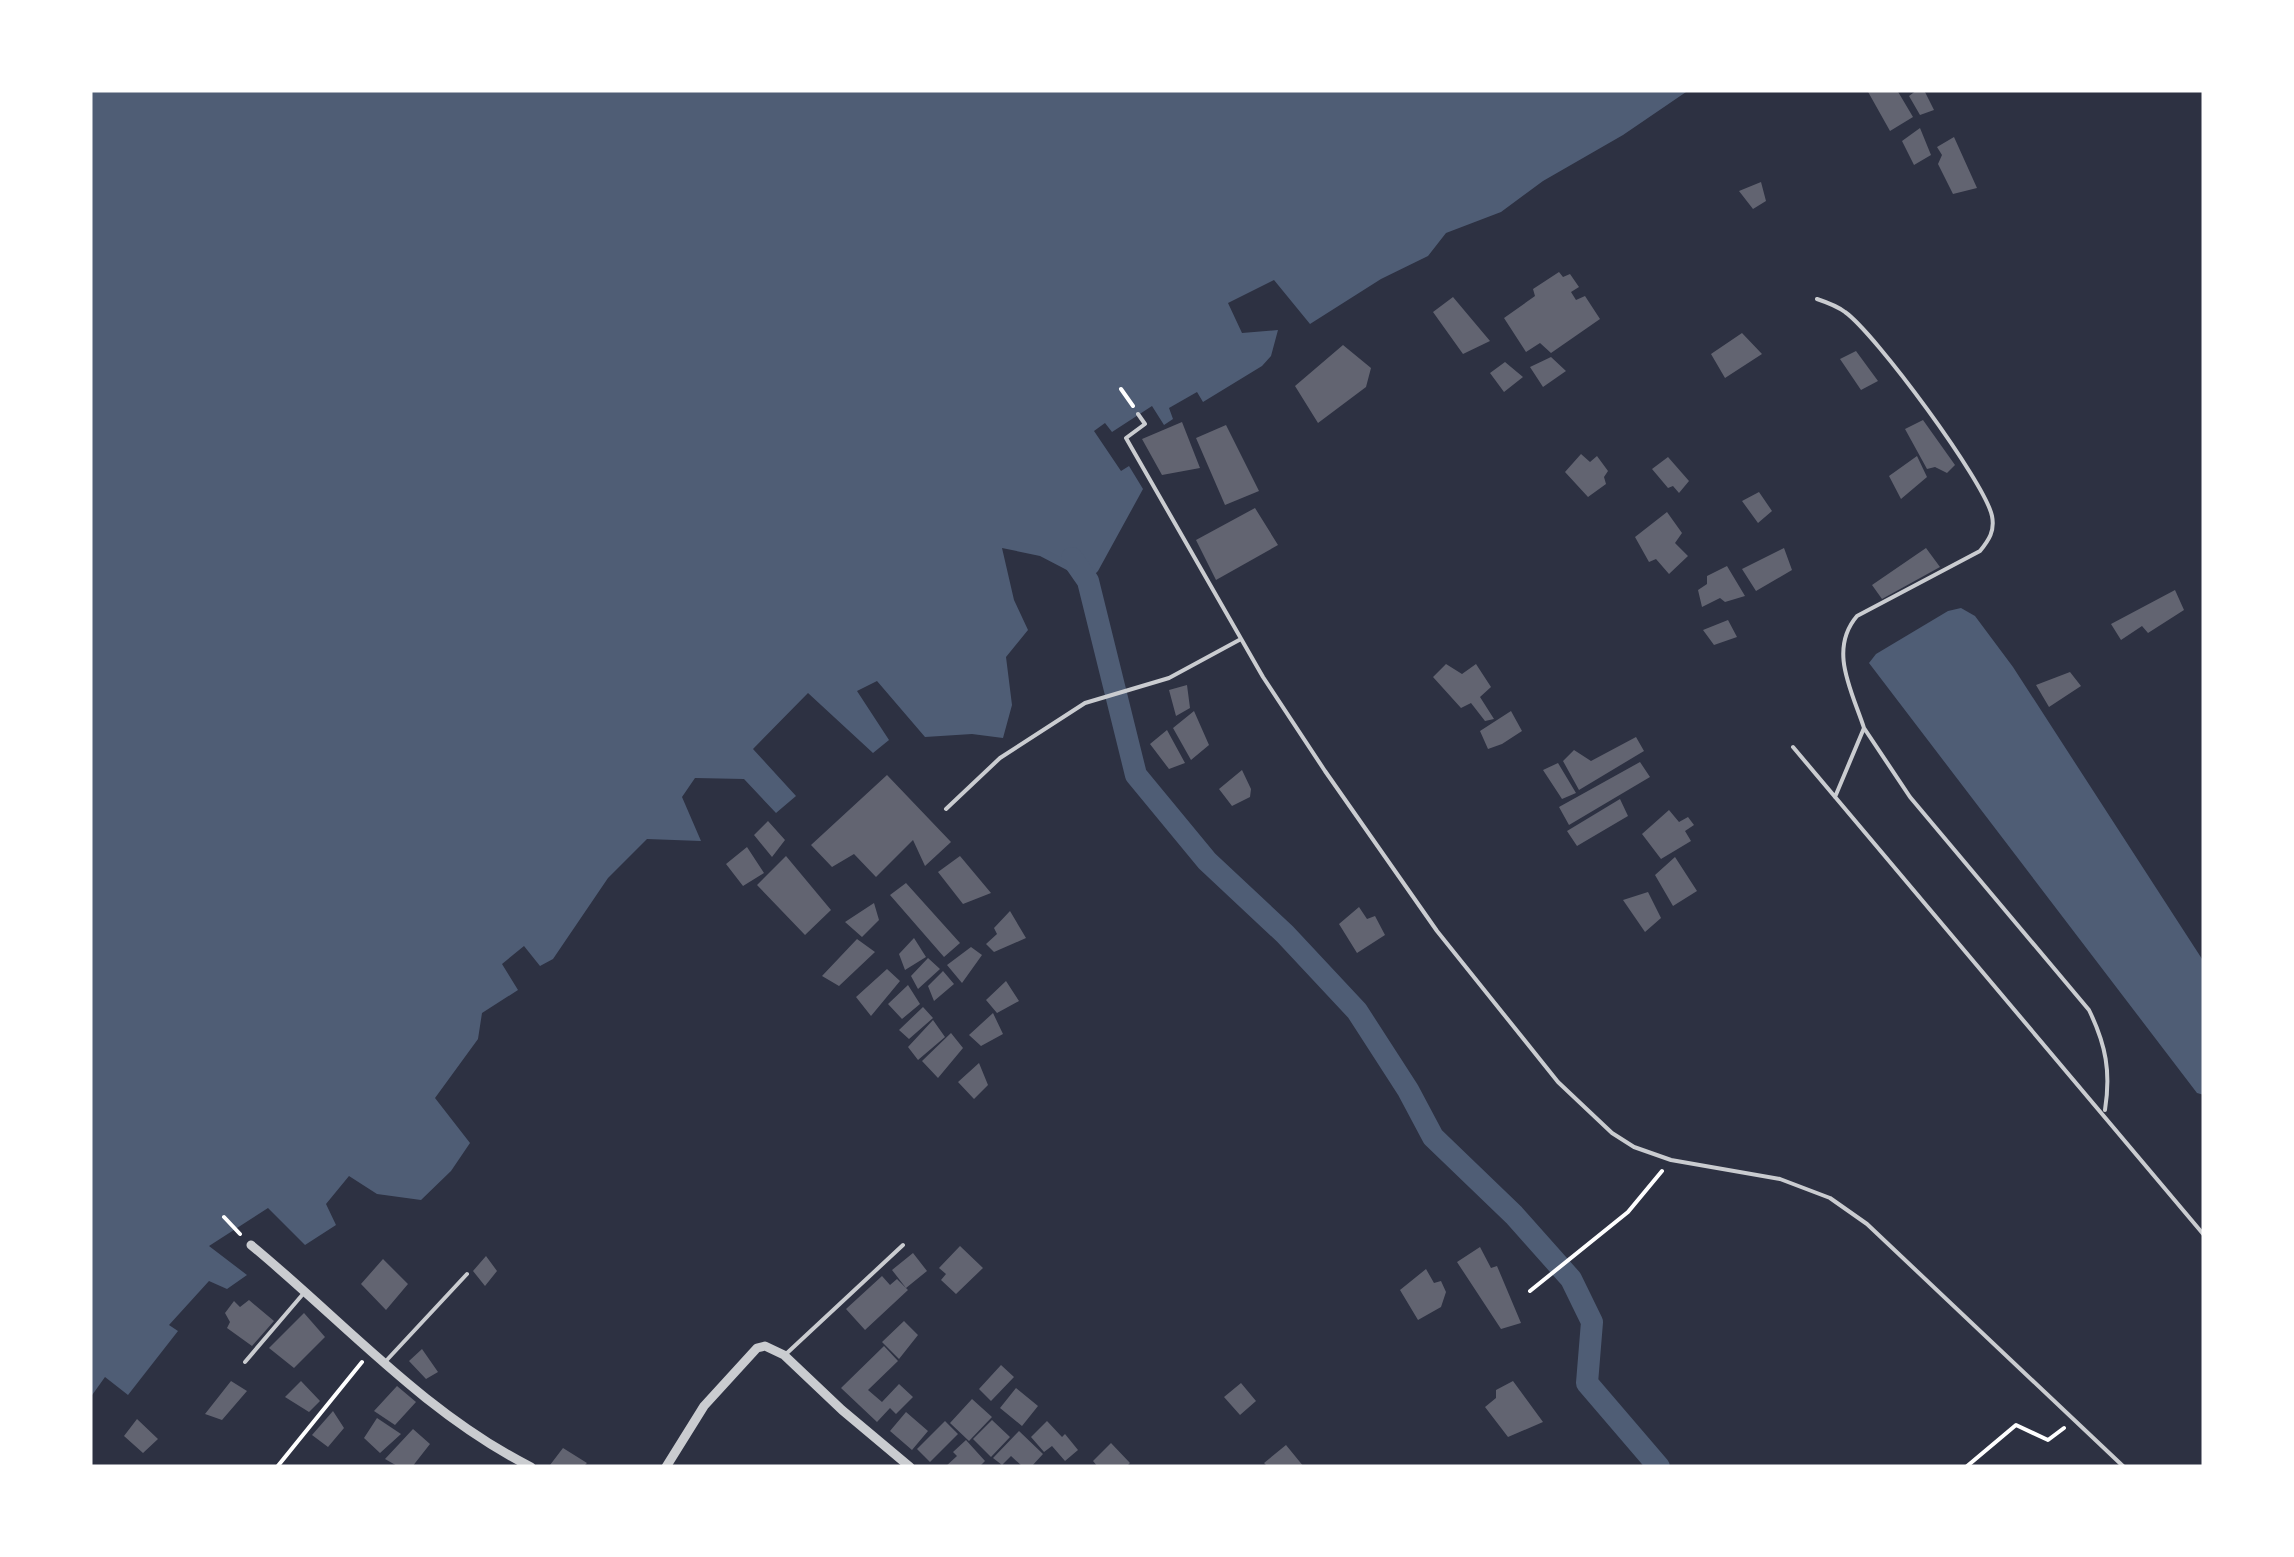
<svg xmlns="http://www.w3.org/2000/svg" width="2294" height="1557" font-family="Quicksand,sans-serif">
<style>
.water{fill:#4f5d75}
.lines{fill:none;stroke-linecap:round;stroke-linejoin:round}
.canal{stroke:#4f5d75;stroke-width:22}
.building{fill:#626471}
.path{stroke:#fff;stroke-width:4}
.service{stroke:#caccd0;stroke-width:4}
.minor{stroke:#caccd0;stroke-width:9}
</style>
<rect width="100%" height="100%" fill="#2d3142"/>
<!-- water -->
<path class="water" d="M90,90h1599l-66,45 -80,46 -42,31 -55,21 -18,23 -47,23 -71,45 -36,-44 -46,23 14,30 36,-3 -7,26 -9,10 -59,36 -6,-10 -28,16 4,11 -9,6 -12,-19 -40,26 -7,-9 -11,8 27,40 8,-5 14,23 -45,82 -10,10 -48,-25 -38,-8 12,52 14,30 -22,27 6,48 -9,33 -31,-4 -47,3 -48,-56 -20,10 32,49 -16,13 -65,-60 -55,56 43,47 -20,17 -32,-34 -49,-1 -13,19 19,44 -54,-2 -39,39 -55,81 -13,7 -16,-20 -22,18 16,26 -36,23 -4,26 -43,59 35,45 -19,28 -30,29 -44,-6 -28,-18 -23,28 10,21 -31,20 -37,-37 -59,38 38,29 -20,14 -18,-8 -40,44 9,6 -50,64 -23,-18 -15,21z
M1961,608l14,8 38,51 191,295v133l-7,-2 -328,-430 7,-9 72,-43z"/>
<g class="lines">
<!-- canal -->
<path class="canal" d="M1072,558l16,23 48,194 71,86 78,73 72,77 51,79 25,47 81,78 57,64 21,43 -5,61 72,84"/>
</g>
<!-- building -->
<path class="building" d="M1867,90h30l16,27 -23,14z
M1917,90h7l10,20 -14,5 -11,-19z
M1920,128l11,27 -17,10 -12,-24z
M1954,137l23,51 -24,6 -15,-30 4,-9 -5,-8z
M1761,182l5,19 -13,8 -14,-18z
M1559,272l4,5 7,-3 9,13 -8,5 5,8 9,-4 15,23 -49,34 -11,-10 -14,9 -22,-34 31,-22 -2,-7z
M1453,297l37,44 -27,13 -30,-42z
M1742,333l20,21 -37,24 -14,-24z
M1343,345l28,23 -5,19 -48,36 -23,-37z
M1856,351l22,30 -17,9 -21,-31z
M1551,357l15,14 -23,16 -13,-20z
M1505,362l18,15 -19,15 -14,-19z
M1923,420l32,45 -8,8 -12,-6 -8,2 -22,-40z
M1182,422l18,46 -38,7 -20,-36z
M1226,425l33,66 -34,14 -29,-67z
M1581,454l9,8 7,-6 11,15 -4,6 2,7 -18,13 -23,-25z
M1917,456l10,21 -26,22 -12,-23z
M1668,457l21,24 -10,12 -6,-7 -5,2 -16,-19z
M1759,492l13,19 -14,12 -16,-22z
M1255,508l23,37 -62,35 -20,-40z
M1667,512l15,21 -7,10 13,13 -19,18 -13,-15 -7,3 -14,-25z
M1784,548l8,22 -36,21 -14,-22z
M1926,548l14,19 -58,32 -10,-14z
M1727,566l18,30 -20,6 -5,-4 -18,9 -4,-17 9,-6v-8z
M2175,590l9,20 -36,23 -6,-7 -21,14 -10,-16z
M1728,620l9,17 -23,8 -11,-15z
M1446,664l16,10 14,-10 15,23 -11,10 14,22 -9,2 -14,-18 -10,5 -28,-31z
M2070,672l11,14 -32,21 -13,-22z
M1187,685l3,23 -14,8 -7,-26z
M1194,711l15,34 -18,15 -18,-32z
M1511,711l11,20 -20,13 -14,5 -8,-18z
M1167,730l18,33 -16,6 -19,-25z
M1636,737l8,14 -65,39 -16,-29 11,-11 17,11z
M1640,762l10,15 -81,48 -10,-18z
M1558,763l18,30 -14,6 -19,-29z
M1242,770l9,19 -1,8 -18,9 -13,-17z
M887,775l64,67 -26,24 -12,-26 -37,37 -22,-23 -22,13 -21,-22z
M1620,799l8,17 -51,30 -10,-15z
M1669,810l10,12 9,-5 6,8 -9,6 6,10 -30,18 -19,-25z
M768,821l17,19 -13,17 -18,-22z
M747,847l17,26 -21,13 -17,-22z
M786,856l45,54 -26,25 -48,-50z
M960,856l31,37 -28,11 -25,-32z
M1675,857l22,34 -24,15 -18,-31z
M906,883l54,60 -16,14 -54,-62z
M1648,892l13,26 -16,14 -22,-32z
M874,903l5,17 -17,17 -17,-15z
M1359,907l8,12 8,-3 10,19 -28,18 -18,-29z
M1010,911l16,27 -32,14 -8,-8 11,-10 -3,-6z
M914,938l12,19 -21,13 -6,-16z
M857,939l18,13 -36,34 -17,-10z
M971,947l11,8 -20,28 -15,-18z
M928,958l12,11 -22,20 -7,-13z
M887,969l13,12 -29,35 -15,-19z
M943,971l11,13 -20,17 -6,-15z
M1006,981l13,20 -22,12 -11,-13z
M908,985l12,19 -18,15 -14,-15z
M923,1007l10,11 -24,21 -10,-9z
M993,1013l10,21 -22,12 -12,-11z
M933,1020l12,17 -27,23 -10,-13z
M951,1033l12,15 -25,30 -16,-17z
M979,1063l9,22 -14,14 -16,-17z
M960,1246l23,22 -27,26 -15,-14 5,-6 -7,-6z
M1480,1247l11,21 6,-2 24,57 -20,6 -44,-67z
M913,1253l14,18 -21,17 -14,-18z
M486,1256l11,15 -12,15 -12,-15z
M383,1259l25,25 -22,26 -25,-26z
M1426,1269l8,14 7,-2 5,11 -5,15 -23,13 -18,-30z
M882,1276l8,9 7,-6 11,11 -43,40 -19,-21z
M249,1300l25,21 -22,25 -25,-18 3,-6 -5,-9 9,-12 6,6z
M304,1313l21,24 -31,31 -25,-20z
M904,1321l14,14 -19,24 -17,-17z
M884,1346l14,15 -30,29 14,12 17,-18 14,13 -17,17 -6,-6 -13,14 -36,-34z
M422,1349l16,23 -12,7 -17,-18z
M1001,1365l13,12 -23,24 -12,-12z
M231,1381l16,10 -25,29 -17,-6z
M301,1381l19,20 -11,11 -24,-15z
M1513,1381l30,41 -35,15 -23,-30 11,-9v-8z
M1241,1383l15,18 -16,14 -16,-18z
M397,1386l19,16 -21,23 -21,-14z
M1016,1388l22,18 -16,20 -22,-18z
M972,1399l20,18 -23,24 -19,-18z
M333,1411l11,17 -16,19 -16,-12z
M906,1412l22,19 -16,19 -22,-19z
M377,1418l24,16 -21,19 -16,-15z
M137,1419l21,20 -15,14 -19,-17z
M992,1420l18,17 -19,20 -18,-18z
M945,1421l13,13 -28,28 -13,-13z
M1047,1421l15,16 3,-3 13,16 -13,11 -13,-15 -8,6 -13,-15z
M413,1429l17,15 -18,23h-13l-14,-8z
M1019,1431l24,23 -12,13h-8l-12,-11 -9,9 -9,-7z
M966,1440l19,21 -6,6h-34l12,-11 -4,-4z
M1111,1443l19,20 -4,4h-28l-5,-6z
M1286,1445l18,22h-36l-4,-4z
M563,1448l24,15 -4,4h-30l-3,-2z"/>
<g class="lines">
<!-- path -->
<path class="path" d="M1121,389l12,17
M224,1217l16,17
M1530,1291l98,-79 34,-41
M277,1467l85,-105
M1966,1467l50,-42 32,15 16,-12"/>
<!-- service -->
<path class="service" d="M1817,299c9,3 20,7 28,13 30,21 140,170 147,204 3,15 -3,24 -12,35l-123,65c-29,34 -5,75 7,112l-29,69
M1138,414l7,10 -19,14 137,239 62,94 112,160 121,151 54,51 22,14 37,13 109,19 50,19 37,26 257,243
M1864,728l46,69 179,213c17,35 22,62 16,100
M1793,747l411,488
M946,809l54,-51 85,-55 84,-25 72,-39
M786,1354l117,-109
M245,1362l58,-68
M385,1362l82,-88"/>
<!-- minor -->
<path class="minor" d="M251,1245c91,75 173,168 280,222
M666,1467l38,-61 53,-58 8,-2 19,9 58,55 68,57"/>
</g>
<!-- border -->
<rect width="2294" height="1557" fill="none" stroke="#ffffff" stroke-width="185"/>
</svg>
